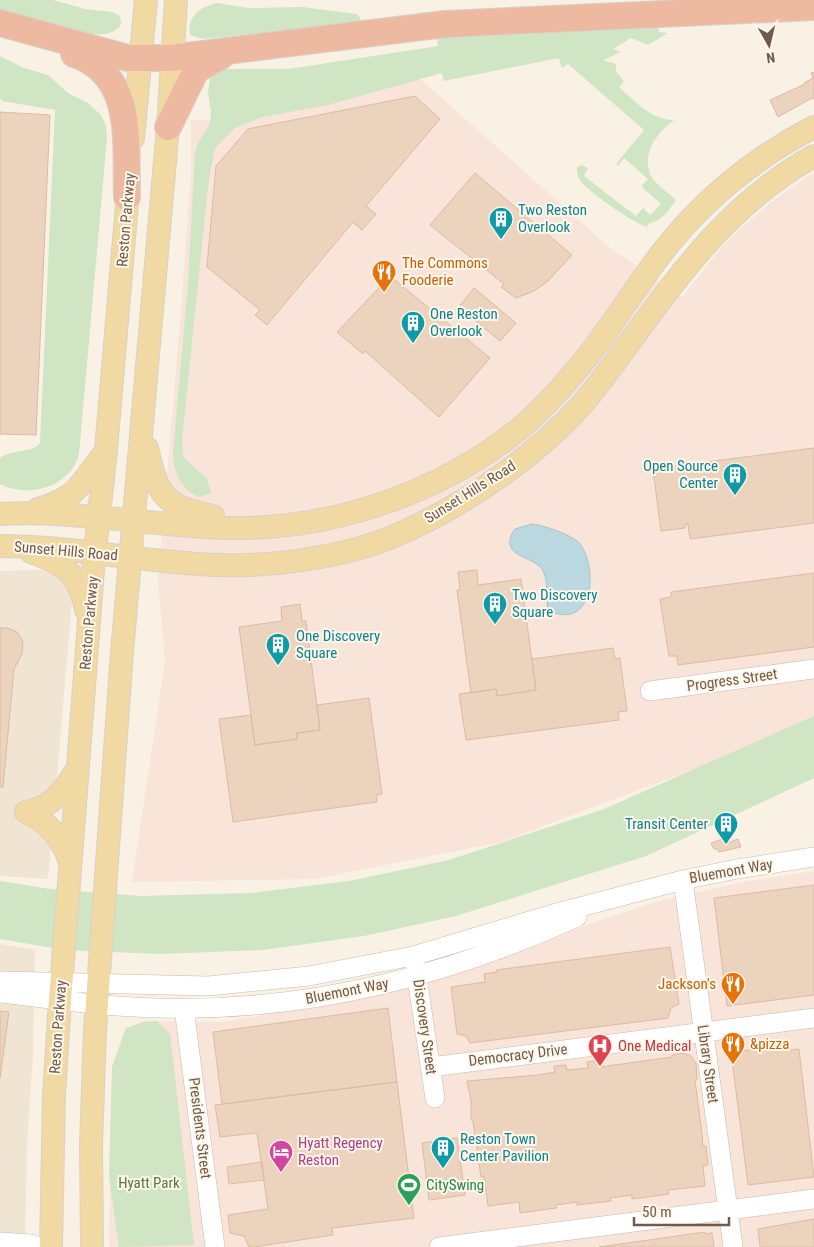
<svg xmlns="http://www.w3.org/2000/svg" width="814" height="1247" font-family="'Roboto Condensed',sans-serif">
<style>
.residential{fill:#f0e4d3}
.commercial{fill:#f8e4d8}
.green{fill:#cfe5c4}
.water{fill:#bbd8e0;stroke:#a2c7d1}
.building{fill:#ecd3be;stroke:#dcbba1}
.lines{fill:none;stroke-linecap:round;stroke-linejoin:round}
.minor-casing{stroke:#c9baab;stroke-width:20}
.major-casing{stroke:#d7d1cd;stroke-width:24}
.highway-casing{stroke:#d7d1cd;stroke-width:28}
.minor{stroke:#fff;stroke-width:19}
.major{stroke:#f1d9a3;stroke-width:22}
.highway{stroke:#edbaa1;stroke-width:26}
.labels{text-anchor:middle;dominant-baseline:central;stroke-width:4;stroke-linejoin:round;paint-order:stroke}
.culture-label{font-size:15px;fill:#0d838f;stroke:#fdf6e9;text-anchor:start}
.street-label{font-size:15px;fill:#6f5b4c;stroke:#fdf6e9}
.food-label{font-size:15px;fill:#c56008;stroke:#fdf6e9;text-anchor:start}
.health-label{font-size:15px;fill:#be3a42;stroke:#fdf6e9;text-anchor:start}
.hotel-label{font-size:15px;fill:#b23c85;stroke:#fdf6e9;text-anchor:start}
.park-label{font-size:15px;fill:#547949;stroke:#fdf6e9}
.leisure-label{font-size:15px;fill:#27864d;stroke:#fdf6e9;text-anchor:start}
</style>
<rect width="100%" height="100%" fill="#f9f2e4"/>
<!-- residential -->
<path class="residential" d="M44,570l19,6 10,14 -25,289 -48,-3v-305z
M0,944l35,6 -2,105 -6,87 -2,105h-25z"/>
<!-- commercial -->
<path class="commercial" d="M417,76l192,171 73,50 44,-55 45,-40 43,-30v552l-313,118 -186,37 -183,3 33,-221 -7,-81 23,-270 10,-136v-54h16z
M814,871v376h-705l3,-180 14,-39 18,-7 81,1 161,-30 269,-90 92,-21z"/>
<!-- green -->
<path class="green" d="M0,0h53l32,9 27,3 8,4 1,8c-12,27 -98,-7 -121,-13z
M218,3l30,5 55,-1 54,7 4,5 -2,3 -17,3 -139,14 -13,-4c-3,-19 11,-29 28,-32z
M641,28h18v4l9,1 -20,12 -17,-7 -18,11 8,3 -18,8 13,4v7l8,11 -5,5c16,14 32,33 55,33 -17,13 -33,33 -23,56 5,9 18,17 25,24 -7,10 -15,22 -27,23l-2,4c-14,-4 -52,-31 -63,-42 -6,-6 -7,-10 -7,-18l5,-2 6,3 -4,8 52,40 7,-8 7,7 11,-11 -18,-16 -1,-3 6,-6 -24,-21 -6,8 -2,-2 28,-34 -76,-66 -6,4 -3,-10 -115,23 -2,-8 -114,32 -66,12 -27,11 -20,20 -7,38 -26,254 1,17 24,22 4,14 -11,4c-18,-5 -27,-27 -27,-44l15,-169 7,-131 3,-10 12,-19 1,-12 -3,-19 2,-15 13,-9h65l150,-23 -1,-8 63,-6z
M0,56l24,12 24,7 20,18 20,10 13,12 5,10 1,13 -28,316c-8,33 -51,45 -79,30v-26c12,-9 34,-5 40,-15l15,-333 -53,-9 -2,-3z
M814,716v62l-168,78 -190,60 -92,20 -101,14 -103,4 -95,-4 -65,-11v-58l50,8 91,7 109,-3 99,-12 100,-21 155,-51z
M157,1021l13,13 24,211 -75,2 -10,-70 3,-110 14,-39 18,-6z"/>
<!-- water -->
<path class="water" d="M532,524c11,1 42,11 49,21 17,26 12,85 -32,66 -5,-13 1,-29 -7,-42 -9,-13 -46,-13 -27,-40z"/>
<!-- building -->
<path class="building" d="M814,72v27l-2,-1 -34,19 -8,-17 35,-16 -1,-1 9,-5 -2,-5z
M415,96l25,23 -74,87 10,8 -14,16 -9,-8 -86,103 -12,-10 5,-5 -53,-43 9,-101 32,-37z
M0,112l50,3 -14,320 -36,-1z
M475,173l97,82 -24,26 -14,10 -18,7 -15,-11 3,-3 -74,-59z
M390,276l100,82 -51,59 -74,-66 -2,3 -26,-22z
M474,288l42,35 -16,18 -41,-34z
M814,448v75l-124,16 -2,-15 -3,1v3l-24,3 -8,-62z
M477,570l1,15 43,-6 15,111 -39,6 -1,-7 -25,4 -14,-103h3l-2,-18z
M814,573v74l-136,18 -1,-9h-8l-9,-57 11,-2v-5z
M300,604l2,17h4l14,109 -23,3v6l-42,6 -16,-118 43,-6 -1,-14z
M0,628h7l10,4 6,9 -1,13 -8,15 -11,118h-3z
M613,648l2,11 5,-1 7,53 -9,1 1,8 -153,20 -7,-46 37,-5 1,7 39,-6 -4,-31z
M369,698l13,96 -6,1 1,7 -144,20 -14,-103 32,-4 4,30 42,-6v-6l23,-3 -3,-25z
M728,837l2,5 8,-3 3,8 -22,5 -2,-3h-3l-3,-6z
M814,885v110l-87,11 -13,-108z
M670,947l9,57 -8,4 -3,10 -198,25 -4,-7 -9,-2 -6,-47 34,-5 -1,-8 13,-2 -1,-2z
M388,1008l9,74 -175,22 -9,-72z
M0,1011l9,1 -9,66z
M788,1046l1,4 10,-1 15,128 -66,8 -17,-133z
M683,1053l8,3 5,7 1,17h-2l7,54 1,12h3l2,19 -5,1 2,20 -37,4 1,4 -29,4 -8,1v-4l-22,3 1,3 -34,4v-3l-21,3v3l-36,5 -1,-11 -31,4 -4,-30 -3,1 -8,-56 -2,-1v-19l-4,-20 71,-6 17,-3 -1,-6 12,-1 1,5 21,-2 -1,-6 12,-2 1,7 72,-10v-2z
M397,1082l17,136 -82,10 1,7 -79,12h-5l-5,-11 -14,-3 -2,-18 40,-6 -11,-76 -37,4 -5,-32z
M457,1138l8,57 -36,5 -7,-57z
M262,1162l2,18 -35,4 -2,-17z
M814,1219v28h-54l-2,-18z
M705,1232l1,2 6,-1 2,14h-115z"/>
<g class="lines">
<defs>
<path id="minor" d="M650,691l164,-22
M683,880l50,367
M415,964l20,134
M0,981l208,5 101,-10 104,-20 140,-42 130,-34 54,-11 77,-12
M0,993c53,6 105,14 158,15 146,4 287,-31 419,-91
M184,1008l31,239
M431,1067l383,-49
M0,1242l31,2 8,3
M439,1247l375,-48"/>
<path id="major" d="M133,138l13,-138
M147,448c11,47 15,58 66,68
M38,509c42,-12 42,-26 68,-58
M0,514c76,-4 152,12 228,14 103,2 210,-34 290,-98 27,-22 51,-50 73,-78 26,-33 47,-69 73,-102 41,-52 92,-93 150,-123
M0,546c74,0 145,17 219,19 52,2 125,-8 173,-28 74,-31 161,-91 209,-156 65,-86 116,-171 213,-225
M31,552c32,11 49,22 55,58
M26,812c25,-5 36,-18 49,-40
M26,812c23,11 36,26 44,50
M51,1247l3,-152 6,-95 33,-431 13,-119 23,-270
M92,1247l-1,-102 4,-115 27,-378 46,-525 8,-127"/>
<path id="highway" d="M0,23l128,35h43l274,-34 369,-17
M74,54c62,21 51,89 53,143
M168,127l28,-57 25,-14"/>
</defs>
<!-- minor casing -->
<use href="#minor" class="minor-casing"/>
<!-- major casing -->
<use href="#major" class="major-casing"/>
<!-- highway casing -->
<use href="#highway" class="highway-casing"/>
<!-- minor -->
<use href="#minor" class="minor"/>
<!-- major -->
<use href="#major" class="major"/>
<!-- highway -->
<use href="#highway" class="highway"/>
</g>
<!-- icons -->
<defs>
<symbol id="building-pin" viewBox="-11 -11 22 30"><path d="M0 17L-7.5 6A9.5 9.5 0 1 1 7.5 6Z" fill="#0f9aa8" stroke="#fdf6e9"/><path d="M-4-6H4V6H1V3H-1V6H-4ZM-2.5-4.3h1.7v1.8h-1.7ZM.8-4.3h1.7v1.8H.8ZM-2.5-1h1.7V.8h-1.7ZM.8-1h1.7V.8H.8Z" fill="#fff"/></symbol>
<symbol id="restaurant-pin" viewBox="-11 -11 22 30"><path d="M0 17L-7.5 6A9.5 9.5 0 1 1 7.5 6Z" fill="#e8710a" stroke="#fdf6e9"/><path d="M-5-6h1v4h1v-4h1v4h1v-4h1v5L-1.5 .5V6h-2V.5L-5-1ZM5-6V6H3V1.5H1.5Q1.5-4 5-6Z" fill="#fff"/></symbol>
<symbol id="hospital-pin" viewBox="-11 -11 22 30"><path d="M0 17L-7.5 6A9.5 9.5 0 1 1 7.5 6Z" fill="#e0444e" stroke="#fdf6e9"/><path d="M-5-5h3v3.5h4V-5h3V5h-3V1.5h-4V5h-3Z" fill="#fff"/></symbol>
<symbol id="hotel-pin" viewBox="-11 -11 22 30"><path d="M0 17L-7.5 6A9.5 9.5 0 1 1 7.5 6Z" fill="#d1479c" stroke="#fdf6e9"/><path d="M-6-4.5h1.5V1H6V5H4.5V3h-9V5H-6ZM-4 0a1.8 1.8 0 1 1 3.6 0ZM.5 0V-2.5h3Q6-2.5 6 0Z" fill="#fff"/></symbol>
<symbol id="stadium-pin" viewBox="-11 -11 22 30"><path d="M0 17L-7.5 6A9.5 9.5 0 1 1 7.5 6Z" fill="#2e9e5b" stroke="#fdf6e9"/><path d="M0-5a6.5 5 0 1 0 0 10a6.5 5 0 1 0 0-10ZM-3.5-1.8h7v3.6h-7Z" fill="#fff"/></symbol>
</defs>
<g fill-rule="evenodd">
<use href="#building-pin" x="487" y="205" width="28" height="38"/>
<use href="#restaurant-pin" x="370" y="258" width="28" height="38"/>
<use href="#building-pin" x="399" y="309" width="28" height="38"/>
<use href="#building-pin" x="721" y="461" width="28" height="38"/>
<use href="#building-pin" x="481" y="590" width="28" height="38"/>
<use href="#building-pin" x="264" y="631" width="28" height="38"/>
<use href="#building-pin" x="712" y="810" width="28" height="38"/>
<use href="#restaurant-pin" x="719" y="970" width="28" height="38"/>
<use href="#restaurant-pin" x="719" y="1030" width="28" height="38"/>
<use href="#hospital-pin" x="586" y="1032" width="28" height="38"/>
<use href="#building-pin" x="429" y="1134" width="28" height="38"/>
<use href="#hotel-pin" x="267" y="1138" width="28" height="38"/>
<use href="#stadium-pin" x="395" y="1171" width="28" height="38"/>
</g>
<g class="labels">
<!-- culture labels -->
<g class="culture-label">
<text x="518" y="210">Two Reston<tspan x="518" dy="17">Overlook</tspan></text>
<text x="430" y="314">One Reston<tspan x="430" dy="17">Overlook</tspan></text>
<text x="718" y="466" text-anchor="end">Open Source<tspan x="718" dy="17">Center</tspan></text>
<text x="512" y="595">Two Discovery<tspan x="512" dy="17">Square</tspan></text>
<text x="296" y="636">One Discovery<tspan x="296" dy="17">Square</tspan></text>
<text x="708" y="824" text-anchor="end">Transit Center</text>
<text x="460" y="1139">Reston Town<tspan x="460" dy="17">Center Pavilion</tspan></text>
</g>
<!-- street labels -->
<g class="street-label">
<text transform="translate(126 220) rotate(-85)">Reston Parkway</text>
<text transform="translate(470 492) rotate(-32)">Sunset Hills Road</text>
<text transform="translate(66 551) rotate(5)">Sunset Hills Road</text>
<text transform="translate(89 623) rotate(-85)">Reston Parkway</text>
<text transform="translate(732 680) rotate(-8)">Progress Street</text>
<text transform="translate(731 871) rotate(-10)">Bluemont Way</text>
<text transform="translate(347 991) rotate(-11)">Bluemont Way</text>
<text transform="translate(58 1027) rotate(-86)">Reston Parkway</text>
<text transform="translate(425 1027) rotate(82)">Discovery Street</text>
<text transform="translate(518 1055) rotate(-7)">Democracy Drive</text>
<text transform="translate(708 1064) rotate(82)">Library Street</text>
<text transform="translate(200 1128) rotate(83)">Presidents Street</text>
</g>
<!-- food labels -->
<g class="food-label">
<text x="402" y="263">The Commons<tspan x="402" dy="17">Fooderie</tspan></text>
<text x="716" y="984" text-anchor="end">Jackson's</text>
<text x="750" y="1044">&amp;pizza</text>
</g>
<!-- health labels -->
<g class="health-label">
<text x="618" y="1046">One Medical</text>
</g>
<!-- hotel labels -->
<g class="hotel-label">
<text x="298" y="1143">Hyatt Regency<tspan x="298" dy="17">Reston</tspan></text>
</g>
<!-- park labels -->
<g class="park-label">
<text x="149" y="1183">Hyatt Park</text>
</g>
<!-- leisure labels -->
<g class="leisure-label">
<text x="426" y="1185">CitySwing</text>
</g>
</g>
<!-- north arrow -->
<g transform="translate(769 45) rotate(172)" stroke="#fdf6e9" stroke-width="4" paint-order="stroke">
<path d="M0-4L9 19L0 12L-9 19Z" fill="#6f5b4c"/>
<text y="-8" font-size="14" font-weight="bold" text-anchor="middle" fill="#6f5b4c">N</text>
</g>
<!-- scale -->
<path d="M634 1217v8h95v-8" fill="none" stroke="#6f5b4c" stroke-width="2.5"/>
<text x="642" y="1217" font-size="15" fill="#6f5b4c" stroke="#fdf6e9" stroke-width="4" paint-order="stroke">50 m</text>
</svg>
